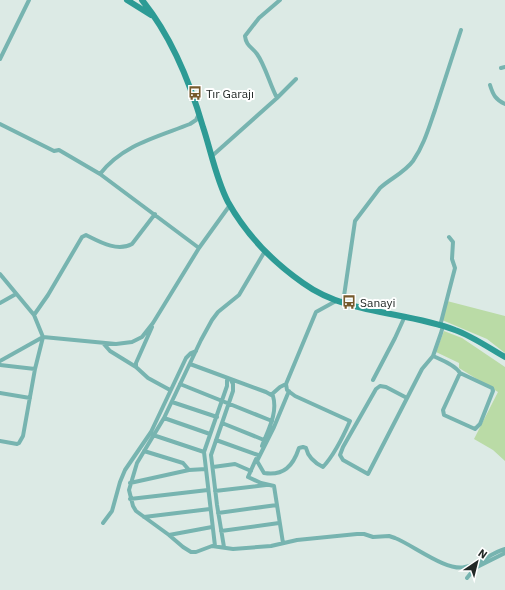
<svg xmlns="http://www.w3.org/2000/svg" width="505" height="590" font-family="'IBM Plex Sans',sans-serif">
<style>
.green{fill:#badba6}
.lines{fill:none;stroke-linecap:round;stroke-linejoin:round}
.street{stroke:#77b4b0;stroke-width:4}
.secondary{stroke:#2d9b95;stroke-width:6}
.labels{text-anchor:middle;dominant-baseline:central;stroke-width:4;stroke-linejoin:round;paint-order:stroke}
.poi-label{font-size:12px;fill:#222826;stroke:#fff;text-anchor:start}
</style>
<rect width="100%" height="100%" fill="#dceae5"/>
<!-- green -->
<path class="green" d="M447,301l58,15v37l-18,-14 -45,-19z
M444,331l18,7 43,29v94l-12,-11 -19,-11 24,-47 -39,-24v-5l-23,-11z"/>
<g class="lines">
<!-- street -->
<path class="street" d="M0,59l29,-59
M501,68l4,-1
M490,85c3,10 6,15 15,19
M277,98c-7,-13 -12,-33 -20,-44 -5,-7 -11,-8 -12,-18l14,-18 21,-18
M0,124l54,27 5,-1 41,24
M212,156l65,-58 19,-19
M199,248l-99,-74c22,-29 57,-37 90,-50l6,-4 3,-6
M265,251l-26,44 -21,17 -6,8 -11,20 -37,78 -27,45 -8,27 4,16 3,5 33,24 14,12 8,5h5l16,-6 21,3 38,-3 26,-6 60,-6h7l9,3 16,-1 6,2c18,7 52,34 70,29 15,-3 26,-14 40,-18
M0,274l34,41 9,22 -8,32 -12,67 -4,7 -2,1 -17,-3
M0,303l16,-9
M343,303l12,-82 25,-33c11,-10 24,-15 33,-27 11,-16 16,-34 22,-51 9,-27 17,-53 26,-80
M34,315l14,-20 34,-58 4,-2c14,7 31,17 46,9l23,-30
M440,326l15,-58 -3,-9 1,-17 -4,-5
M152,327l-16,36v4l12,11 22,12
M103,343l7,8 26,16
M433,356c9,4 22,9 27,17l32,15 1,3 -13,33 -5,5 -31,-14 -1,-5 17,-37
M0,361l43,-24 73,7 16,-2 10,-5 11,-14 46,-75 31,-43
M190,364l76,28 7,4c5,17 -5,34 -11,50
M0,365l35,4
M373,380l22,-42 10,-22
M180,384l92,37
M289,391l-15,36 -17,34 7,12c20,3 29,-7 35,-25l4,-1 3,1c2,9 9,15 17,19 12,-13 20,-30 27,-46l-55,-25 -8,-6 -1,-6 30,-72 20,-11
M0,393l30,5
M271,395l9,-8 6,-3
M407,398l-21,-11 -6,-1 -4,3 -33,58 -3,8 3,5 25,14 54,-105 11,-13 8,-23 2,-7
M172,402l45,15
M164,418l46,16
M222,423l42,17
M153,435l51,17
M216,440l42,15
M144,451l39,12 6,7
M256,459l-8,18 13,6 13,3 9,57
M213,467l22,-3 16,7
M130,483l59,-13 17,-1
M215,491l51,-6
M130,499l78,-9
M218,513l59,-8
M144,517l66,-8
M103,523l9,-12 8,-29 5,-12 26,-38 35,-74 5,-5 5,-2
M221,531l58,-8
M169,535l43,-8
M215,546l-11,-94 23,-66v-8
M224,547l-7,-42 -6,-50 22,-64v-7l-2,-4
M467,578l8,-10 30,-15"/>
<!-- secondary -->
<path class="secondary" d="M127,0l24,15
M142,0c30,37 48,82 61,127 8,24 13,52 25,75 18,32 45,60 75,81 44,32 102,28 152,47 17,6 34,18 50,27"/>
</g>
<!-- icons -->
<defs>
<symbol id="bus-bare" viewBox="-9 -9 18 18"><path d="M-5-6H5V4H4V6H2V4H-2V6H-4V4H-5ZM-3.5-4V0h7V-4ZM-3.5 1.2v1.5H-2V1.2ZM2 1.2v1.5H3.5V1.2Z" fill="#765a2d" stroke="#fff" stroke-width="2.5" paint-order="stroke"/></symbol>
</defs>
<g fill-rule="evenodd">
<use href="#bus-bare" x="185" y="83" width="20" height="20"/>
<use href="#bus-bare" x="339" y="292" width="20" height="20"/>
</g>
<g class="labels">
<!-- poi labels -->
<g class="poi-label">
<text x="206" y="93">Tır Garajı</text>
<text x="360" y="302">Sanayi</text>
</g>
</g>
<!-- north arrow -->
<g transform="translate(477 562) rotate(35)" stroke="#ffffff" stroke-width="3" paint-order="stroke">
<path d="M0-3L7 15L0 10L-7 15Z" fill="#222826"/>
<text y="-6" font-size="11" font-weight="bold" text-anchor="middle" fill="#222826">N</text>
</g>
</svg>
